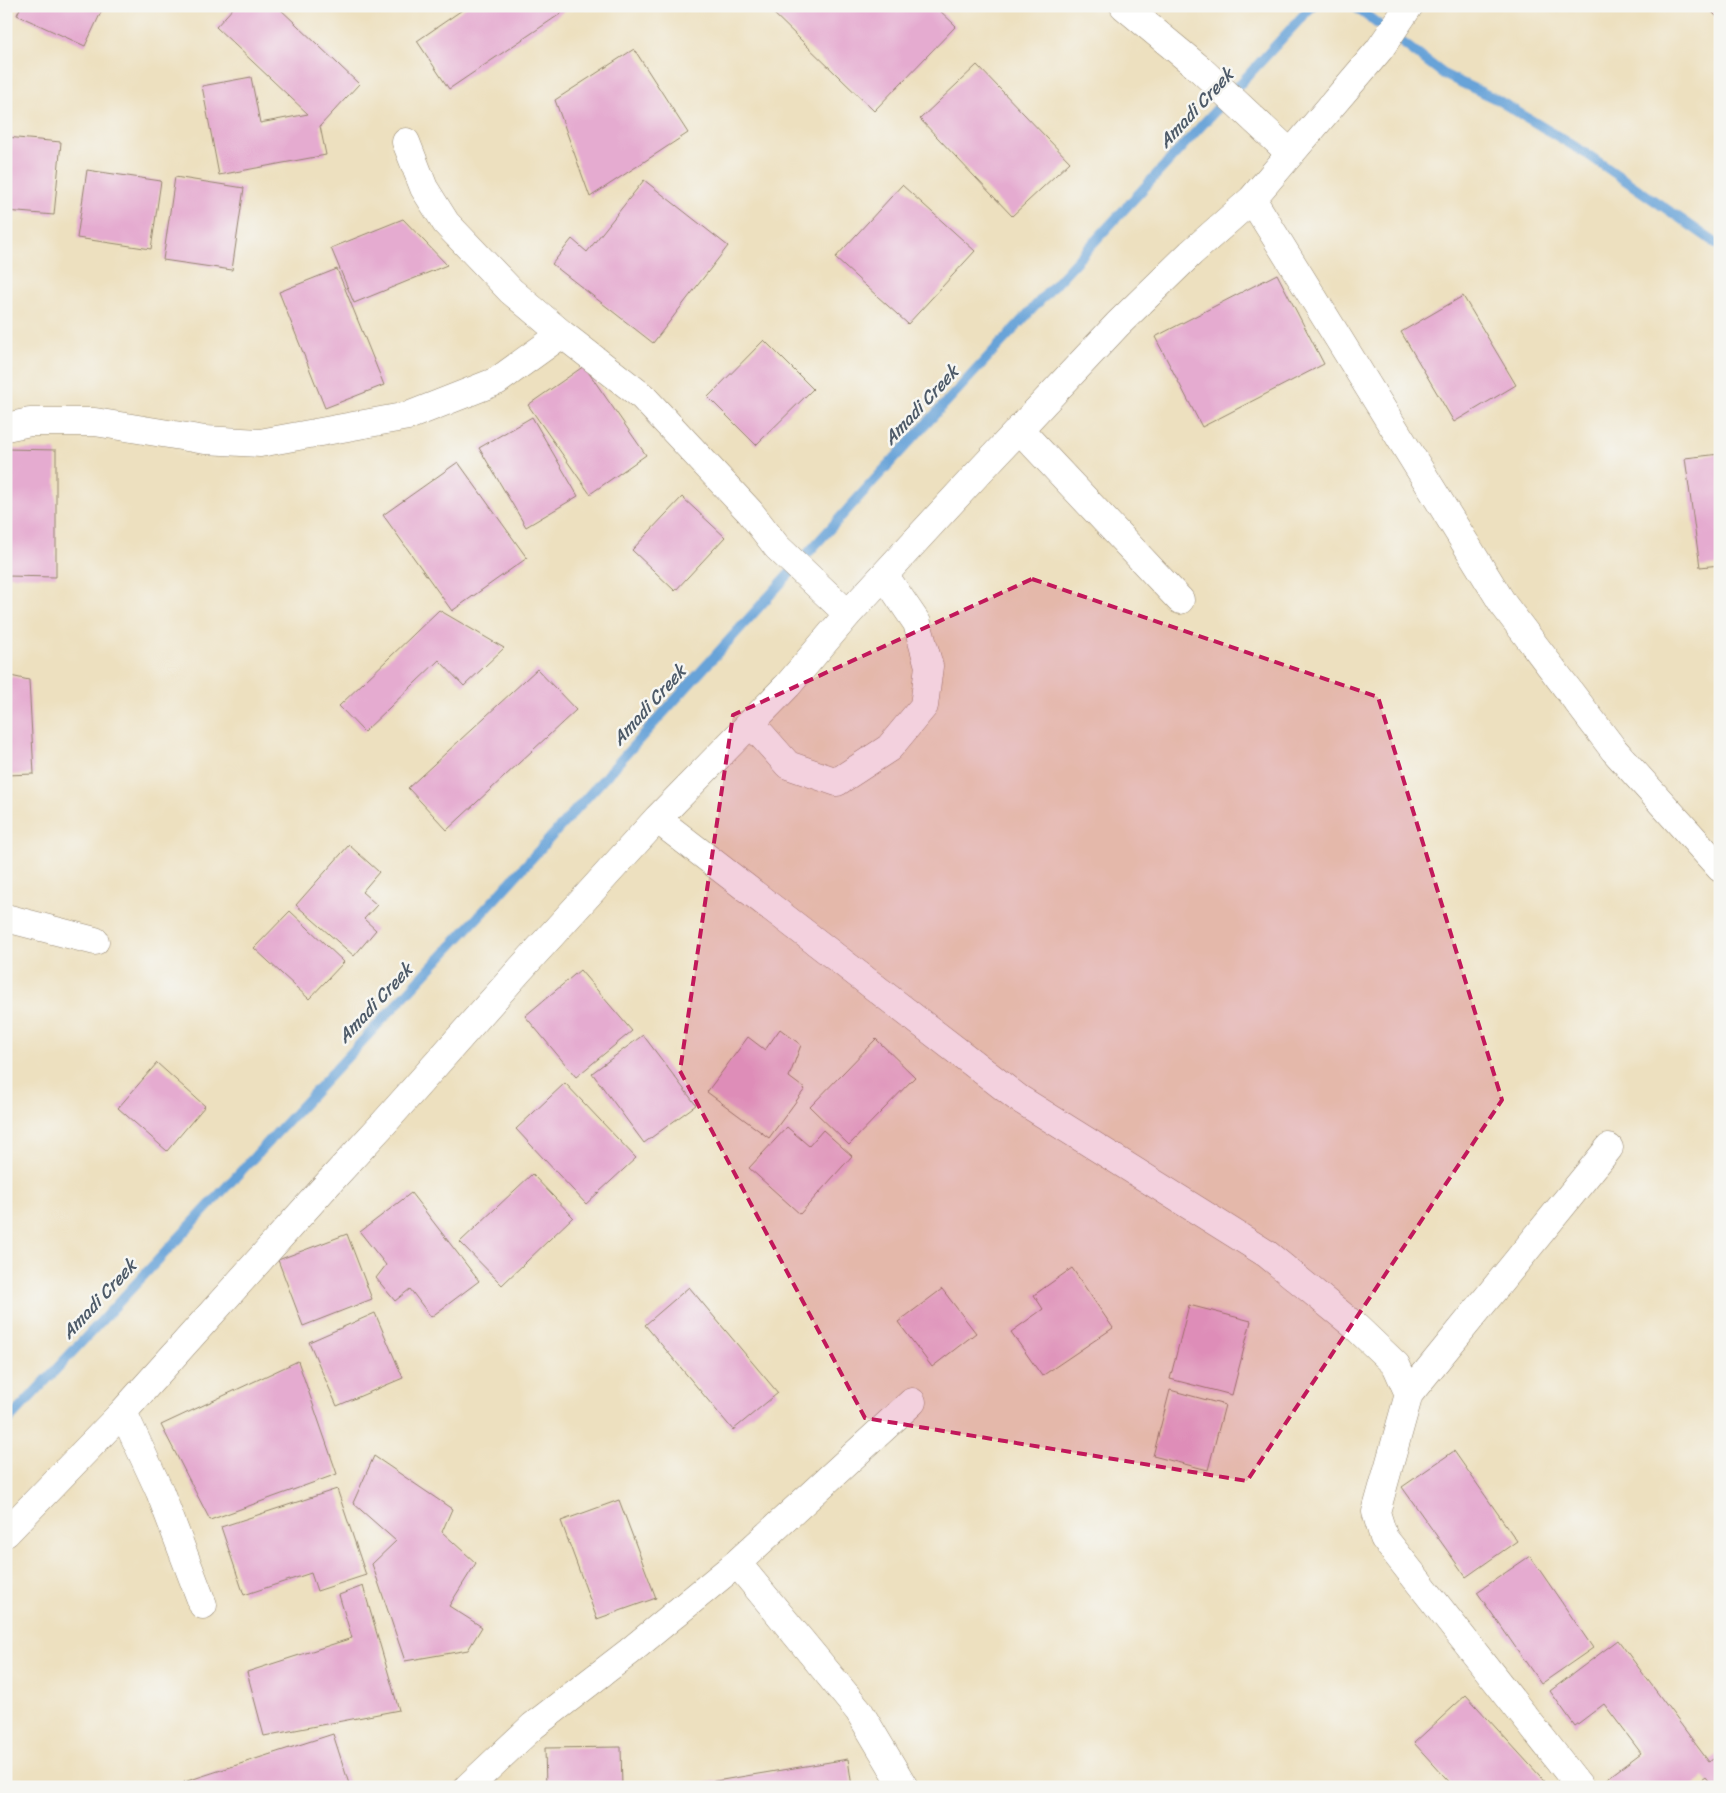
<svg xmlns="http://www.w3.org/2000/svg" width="1726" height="1793" font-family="Sriracha,sans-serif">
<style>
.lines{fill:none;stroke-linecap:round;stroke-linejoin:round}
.stream{stroke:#67a3d8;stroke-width:10}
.building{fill:#e5abd0}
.minor-casing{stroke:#94856e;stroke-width:29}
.minor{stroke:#fff;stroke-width:28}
.marked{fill:#c2185b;fill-opacity:0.2;stroke:#c2185b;stroke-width:4;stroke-dasharray:10 6;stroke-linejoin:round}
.labels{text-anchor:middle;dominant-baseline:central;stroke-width:5;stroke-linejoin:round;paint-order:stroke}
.water-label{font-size:18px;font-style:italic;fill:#4d5a68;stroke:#f6f6f2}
</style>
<rect width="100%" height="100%" fill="#f6f6f2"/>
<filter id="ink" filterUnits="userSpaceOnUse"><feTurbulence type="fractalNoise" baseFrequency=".02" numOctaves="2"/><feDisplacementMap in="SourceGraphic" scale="10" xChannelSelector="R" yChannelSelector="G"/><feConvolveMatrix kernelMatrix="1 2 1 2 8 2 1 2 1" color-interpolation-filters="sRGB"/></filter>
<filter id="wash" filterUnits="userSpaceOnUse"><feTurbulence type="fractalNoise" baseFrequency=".0096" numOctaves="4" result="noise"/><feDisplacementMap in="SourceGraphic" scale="20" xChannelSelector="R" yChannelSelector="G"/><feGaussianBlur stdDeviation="1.12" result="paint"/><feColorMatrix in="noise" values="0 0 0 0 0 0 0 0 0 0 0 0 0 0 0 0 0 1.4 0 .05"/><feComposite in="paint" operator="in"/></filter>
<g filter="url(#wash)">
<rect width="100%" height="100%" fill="#ede0bf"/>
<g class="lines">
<!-- stream -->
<path class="stream" d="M1354,6l91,69 51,24 91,55 133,92
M6,1423l487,-522 374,-413 445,-482"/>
</g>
<g id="blocks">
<!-- building -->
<path class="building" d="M21,6h83l-19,40 -68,-31z
M235,6h42l82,78 -39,42 6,29 -107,20 -17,-89 49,-9 9,46 48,-9 -92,-87z
M468,6h104l-123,83 -32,-48z
M766,6h169l21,20 -82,85z
M1706,6h14v14z
M634,49l54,84 -98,64 -35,-97z
M977,65l93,97 -58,54 -92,-97z
M6,137l55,5 -7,73 -48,-4z
M87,170l74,11 -10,68 -74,-11z
M175,177l69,11 -12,82 -69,-10z
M644,180l84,66 -75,97 -101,-79 20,-25 15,13z
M902,185l73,66 -67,73 -73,-66z
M403,219l44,46 -93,38 -23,-55z
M337,269l47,116 -59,23 -46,-116z
M1277,274l47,90 -122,63 -47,-90z
M1463,296l53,89 -62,37 -53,-90z
M764,340l49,49 -57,56 -48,-48z
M584,366l62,89 -56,39 -62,-89z
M532,417l46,79 -52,31 -47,-79z
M6,449l50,1v127l-50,-1z
M1720,454v111l-20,2 -15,-109z
M458,462l69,96 -75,53 -69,-96z
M682,497l43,40 -50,54 -43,-41z
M439,610l65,38 -40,38 -25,-26 -75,72 -25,-26z
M537,669l39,41 -129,120 -39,-42z
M6,675l23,5 5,94 -28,1z
M349,845l30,27 -17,20 15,13 -13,14 12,11 -22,26 -58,-51z
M290,911l54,51 -35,37 -55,-51z
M580,970l52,61 -56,46 -51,-61z
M780,1029l21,16 -12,32 16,12 -36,49 -62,-46 41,-55 17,13z
M643,1035l53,70 -52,38 -52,-70z
M876,1039l39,38 -66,68 -39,-38z
M157,1063l48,43 -38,45 -49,-43z
M565,1083l71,75 -50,46 -70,-75z
M787,1127l22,19 14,-16 29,26 -52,58 -51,-46z
M532,1174l41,43 -71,68 -42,-43z
M411,1193l68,88 -48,36 -21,-28 -15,12 -19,-23 10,-13 -26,-33z
M347,1234l25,65 -69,27 -25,-66z
M1072,1268l41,60 -71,48 -31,-44 32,-23 -9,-14z
M689,1287l89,106 -45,37 -88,-105z
M942,1289l34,44 -44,34 -34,-45z
M1189,1305l62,16 -19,74 -62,-16z
M375,1313l28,65 -66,28 -28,-64z
M298,1361l39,113 -127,46 -49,-95z
M1170,1390l55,15 -17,65 -55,-14z
M1454,1451l63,90 -51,36 -64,-90z
M374,1456l78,53 -10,23 34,31 -27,43 33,21 -14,23 -63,11 -33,-97 24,-23 -43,-38z
M337,1489l29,86 -49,16 -6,-18 -67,22 -23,-68z
M619,1500l37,98 -59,21 -36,-98z
M1530,1556l63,92 -52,36 -64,-92z
M363,1586l36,124 -135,26 -17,-64 105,-34 -13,-43z
M1618,1640l91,122 11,-8v33h-7l-8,-10 -13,10h-81l-6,-7 36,-27 -37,-49 -29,22 -25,-35z
M1466,1695l84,92h-96l-40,-44z
M333,1734l17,53h-165l-1,-5z
M621,1747l1,40h-76l-1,-39z
M848,1759l4,28h-147l-1,-4z"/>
</g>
</g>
<g filter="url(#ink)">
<use href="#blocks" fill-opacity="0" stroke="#94856e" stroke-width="1"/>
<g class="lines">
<defs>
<path id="minor" d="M1124,6l76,63 90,84
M406,142l18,46 22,35 65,68 51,43 81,63 107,115 27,35 71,67
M1252,199l251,405 111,146 106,118
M6,427l24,-5h65l110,18 55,3 148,-27 89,-35 65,-47
M1019,429l161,171
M751,723l37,42 49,17 52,-34 35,-42 5,-40 -12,-43 -32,-47
M657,819l361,279 249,156 88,72 41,39 13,29 -33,118 8,26 196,249
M6,918l89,23
M1409,1394l200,-246
M123,1412l37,80 43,113
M6,1533l117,-121 201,-224 60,-65 133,-150 140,-154 131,-134 60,-71 131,-142 139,-148 73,-71 61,-54 127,-149 30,-44
M737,1563l122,148 45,76
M468,1787l65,-61 96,-74 108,-89 175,-161"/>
</defs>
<!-- minor casing -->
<use href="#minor" class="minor-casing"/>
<!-- minor -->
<use href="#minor" class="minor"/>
</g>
</g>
<!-- marked area -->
<path class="marked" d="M1032,579l346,118 124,403 -255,381 -382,-63 -185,-347 53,-356z"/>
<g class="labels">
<!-- water labels -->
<g class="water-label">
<text transform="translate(1196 108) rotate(-47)">Amadi Creek</text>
<text transform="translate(921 405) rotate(-47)">Amadi Creek</text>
<text transform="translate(649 705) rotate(-48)">Amadi Creek</text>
<text transform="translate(375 1003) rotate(-47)">Amadi Creek</text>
<text transform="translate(99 1299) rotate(-47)">Amadi Creek</text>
</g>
</g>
<!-- margin -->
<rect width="1726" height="1793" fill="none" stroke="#f6f6f2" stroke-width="25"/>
</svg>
